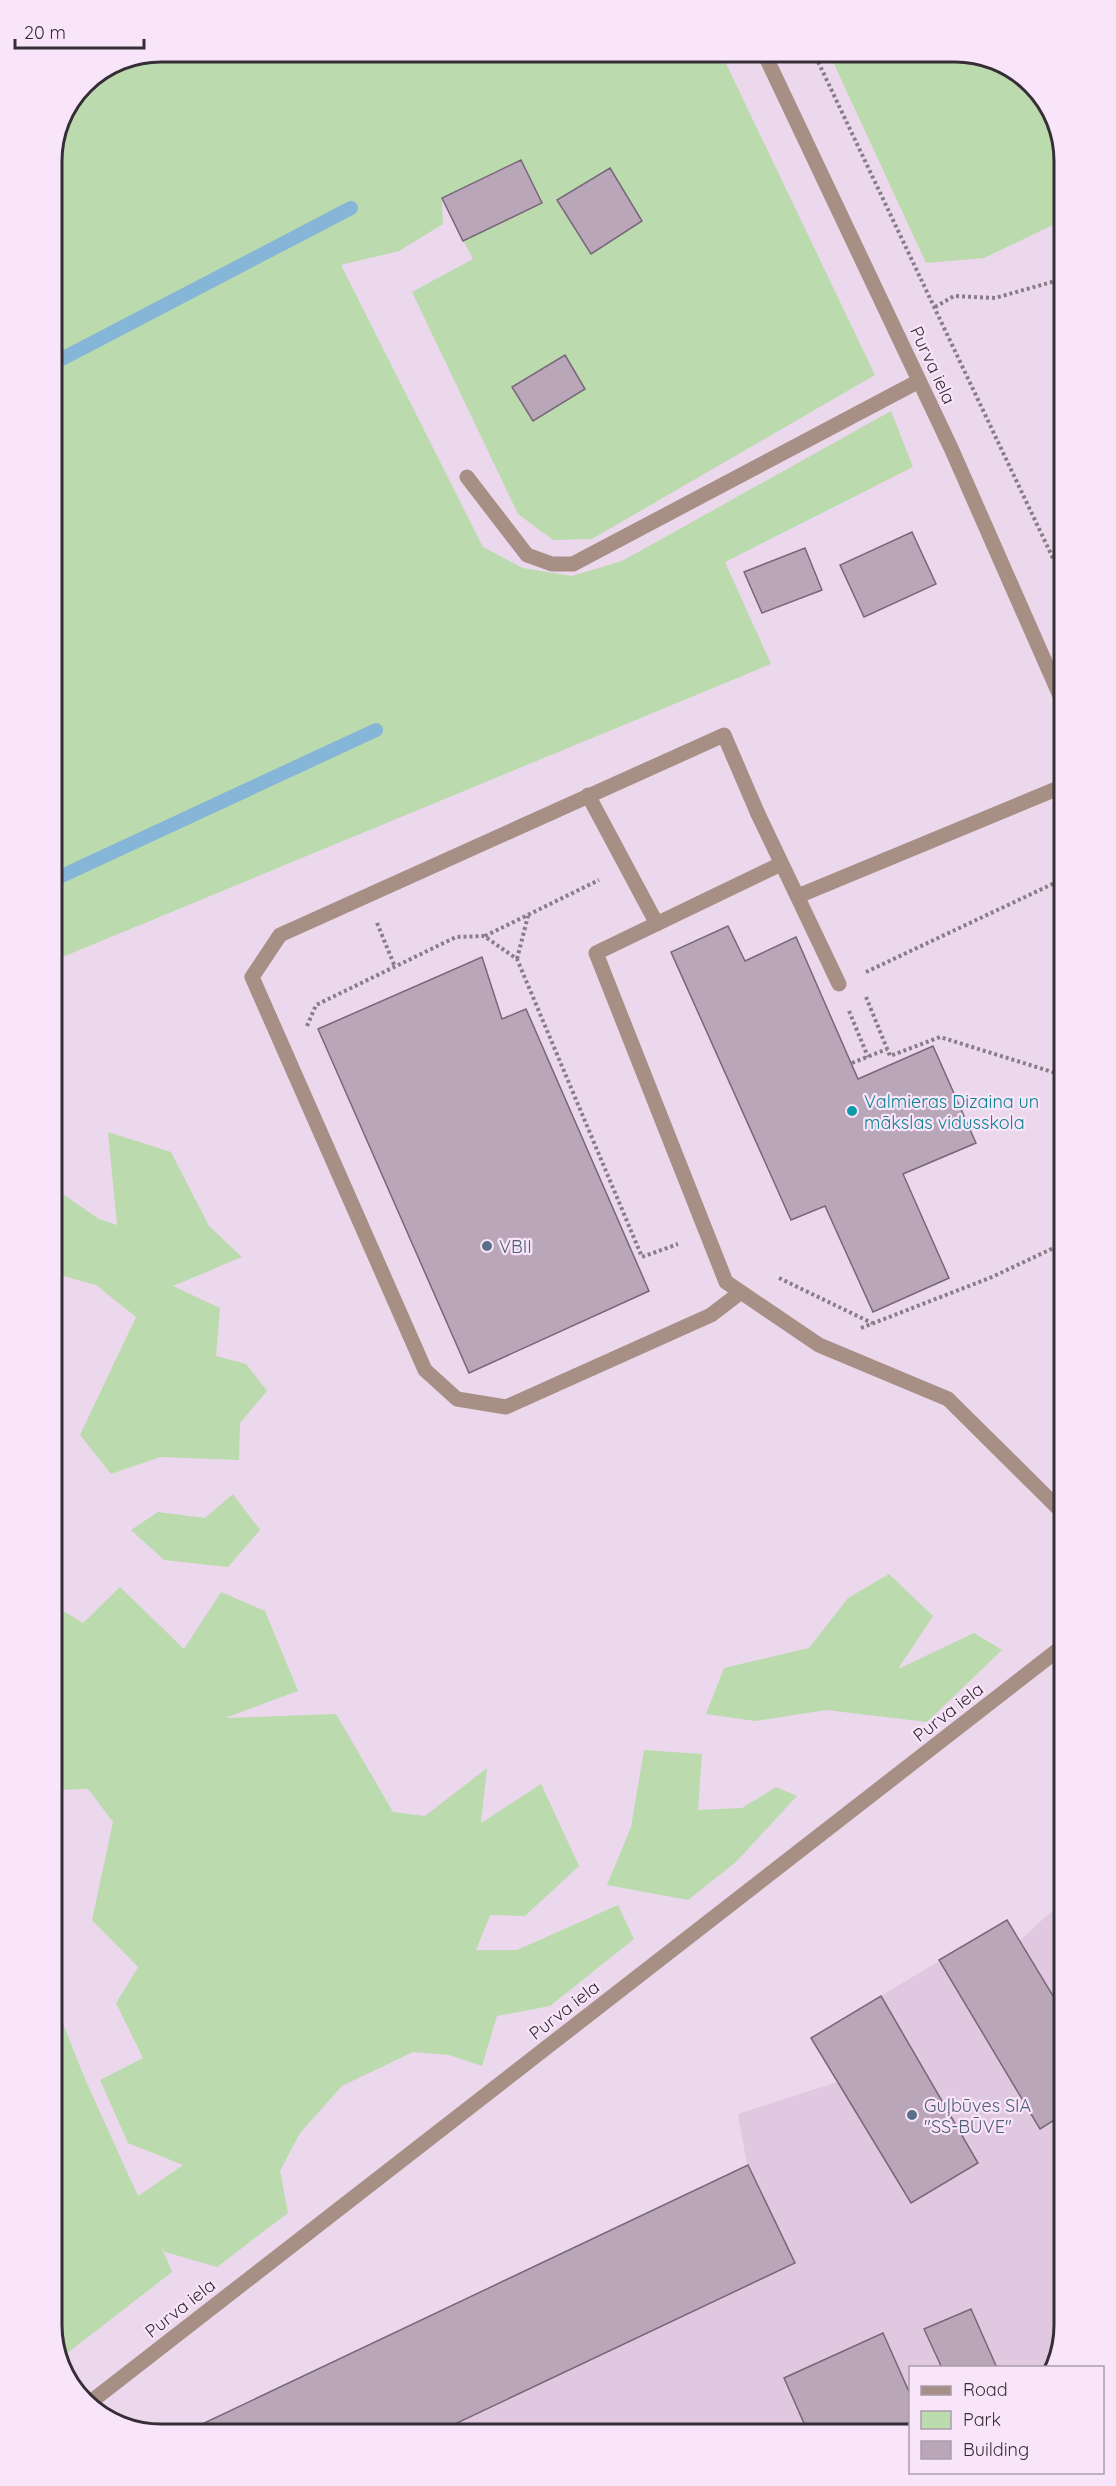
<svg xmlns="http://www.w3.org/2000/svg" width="1116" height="2486" font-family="Quicksand,sans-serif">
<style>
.built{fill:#dfc8e0}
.green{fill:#bbdaae}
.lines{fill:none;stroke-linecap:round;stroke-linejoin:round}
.stream{stroke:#85b5d7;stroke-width:14}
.building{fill:#b9a6b9;stroke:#786778;stroke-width:1.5}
.path{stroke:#897c89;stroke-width:4;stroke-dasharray:3 3;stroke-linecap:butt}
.lane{stroke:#a78f86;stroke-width:15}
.street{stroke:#a78f86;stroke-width:15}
.culture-dot{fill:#0f9aa8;stroke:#f9e5f9;stroke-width:2}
.service-dot{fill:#5c6f8a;stroke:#f9e5f9;stroke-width:2}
.labels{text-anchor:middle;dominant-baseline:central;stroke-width:4.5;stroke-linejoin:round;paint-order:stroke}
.street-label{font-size:18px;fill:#362e36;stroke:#f9e5f9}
.culture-label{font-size:18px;fill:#0d838f;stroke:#f9e5f9;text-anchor:start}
.service-label{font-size:18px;fill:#4e5e75;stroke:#f9e5f9;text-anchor:start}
.rim{fill:none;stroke:#362e36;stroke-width:3}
</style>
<rect width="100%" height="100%" fill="#ecd8ec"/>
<!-- built -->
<path class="built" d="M1064,1900l1,426 -13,41 -142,1v62l-731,5 568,-270 -9,-51 99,-32 -26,-44 196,-118 13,20z"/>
<!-- green -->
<path class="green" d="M161,51h559l155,324 -283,164 -39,1 -35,-26 -106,-222 61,-33 -31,-59 1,24 -44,27 -58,14 142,282 40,21 49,8 50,-15 269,-150 22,56 -188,95 46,102 -718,297 -2,-807 32,-71 36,-24z
M828,51h135l59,22 37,52v97l-75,36 -58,5z
M108,1132l63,20 38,74 33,31 -69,29 47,22 -4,48 30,8 21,27 -27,32 -1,37 -79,-3 -49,17 -31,-39 56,-118 -40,-32 -33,-9 -9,-6v-82l45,31 18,6z
M233,1494l27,36 -32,37 -64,-7 -33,-30 27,-18 47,6z
M889,1574l44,42 -35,53 76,-36 28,17 -75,72 -101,-12 -71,11 -49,-7 18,-46 85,-20 39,-50z
M120,1587l64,62 37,-57 44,19 33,80 -73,27 111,-4 57,98 32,4 62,-48 -6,55 60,-39 38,82 -54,50 -35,-1 -14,35h41l101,-45 16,34 -84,67 -53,10 -15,50 -33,-11 -36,-3 -71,34 -42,47 -20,38 8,42 -71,54 -52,-15 -3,-4 10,24 -115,89 -1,-355 29,73 53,117 45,-31 -55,-22 -28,-63 43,-22 -27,-55 22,-36 -46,-47 21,-98 -25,-33 -33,1v-184l28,17z
M644,1750l58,4 -4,56 44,-2 34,-21 21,9 -61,66 -48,38 -81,-15 24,-58z"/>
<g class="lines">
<!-- stream -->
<path class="stream" d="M52,364l299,-156
M53,880l323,-150"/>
</g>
<!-- building -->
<path class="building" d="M521,160l21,43 -79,38 -21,-43z
M610,168l32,53 -51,33 -34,-54z
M565,355l20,34 -52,32 -21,-34z
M912,532l24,52 -72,33 -24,-52z
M805,548l17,42 -60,23 -18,-41z
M728,926l17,35 51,-24 62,142 75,-33 43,97 -73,31 46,104 -76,34 -48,-106 -34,14 -120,-268z
M482,957l20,62 24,-10 123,282 -180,82 -151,-344z
M1007,1920l57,94v100l-24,15 -101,-169z
M881,1996l97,167 -67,40 -100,-165z
M748,2165l47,98 -359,170 -257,2z
M971,2309l26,59h-55l-18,-39z
M883,2333l27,61v36h-103l-23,-52z"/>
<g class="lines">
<!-- path -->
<path class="path" d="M813,51l247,522
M935,307l19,-11 41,2 64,-18
M377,923l18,44
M485,936l114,-56
M517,959l11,-43
M866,972l195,-92
M866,997l24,59 50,-19 122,38
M849,1011l19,46
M307,1026l9,-21 140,-68 28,-1 33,23 125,298 36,-13
M852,1063l35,-14
M779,1278l93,45
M861,1328l131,-51 70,-33"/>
<!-- lane -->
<path class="lane" d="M588,795l69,129
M781,864l-185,89 130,329 93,63 129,54 115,114
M798,896l263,-109
M741,1292l-30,23 -205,92 -49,-8 -32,-29 -173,-393 28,-42 444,-200 34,79"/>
<!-- street -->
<path class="street" d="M763,51l188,397 110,250
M467,477l60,78 25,9h21l346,-183
M758,814l81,170
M88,2404l975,-758"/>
</g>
<!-- markers -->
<circle class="culture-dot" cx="852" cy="1111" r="6"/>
<g class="service-dot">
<circle cx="487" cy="1246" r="6"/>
<circle cx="912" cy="2115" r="6"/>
</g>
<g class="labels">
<!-- street labels -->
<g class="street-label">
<text transform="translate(933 365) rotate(65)">Purva iela</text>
<text transform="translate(948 1712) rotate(-38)">Purva iela</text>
<text transform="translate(564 2010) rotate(-38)">Purva iela</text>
<text transform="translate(180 2308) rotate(-38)">Purva iela</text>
</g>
<!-- culture labels -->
<g class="culture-label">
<text x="864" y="1101">Valmieras Dizaina un<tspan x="864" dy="21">mākslas vidusskola</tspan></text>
</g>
<!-- service labels -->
<g class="service-label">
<text x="499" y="1246">VBII</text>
<text x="924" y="2105">Guļbūves SIA<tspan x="924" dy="21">"SS-BŪVE"</tspan></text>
</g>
</g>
<!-- crop -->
<path d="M0 0H1116V2486H0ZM161 62H955A99 99 0 0 1 1054 161V2325A99 99 0 0 1 955 2424H161A99 99 0 0 1 62 2325V161A99 99 0 0 1 161 62Z" fill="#f9e5f9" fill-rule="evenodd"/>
<path class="rim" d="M161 62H955A99 99 0 0 1 1054 161V2325A99 99 0 0 1 955 2424H161A99 99 0 0 1 62 2325V161A99 99 0 0 1 161 62Z"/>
<!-- legend -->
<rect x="909" y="2366" width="195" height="108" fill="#f9e5f9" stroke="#ab9cab" stroke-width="1.5"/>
<rect x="921" y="2386" width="30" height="9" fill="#a78f86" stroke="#ab9cab" stroke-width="1.5"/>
<text x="963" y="2396" font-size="18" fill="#362e36">Road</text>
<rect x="921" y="2411" width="30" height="18" fill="#bbdaae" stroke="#ab9cab" stroke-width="1.5"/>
<text x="963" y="2426" font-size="18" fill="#362e36">Park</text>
<rect x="921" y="2441" width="30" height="18" fill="#b9a6b9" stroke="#ab9cab" stroke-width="1.5"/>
<text x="963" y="2456" font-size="18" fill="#362e36">Building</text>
<!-- scale -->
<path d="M15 39v9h129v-9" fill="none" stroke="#362e36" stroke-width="3"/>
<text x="24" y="39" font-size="18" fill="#362e36" stroke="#f9e5f9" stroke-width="4.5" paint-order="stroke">20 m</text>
</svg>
